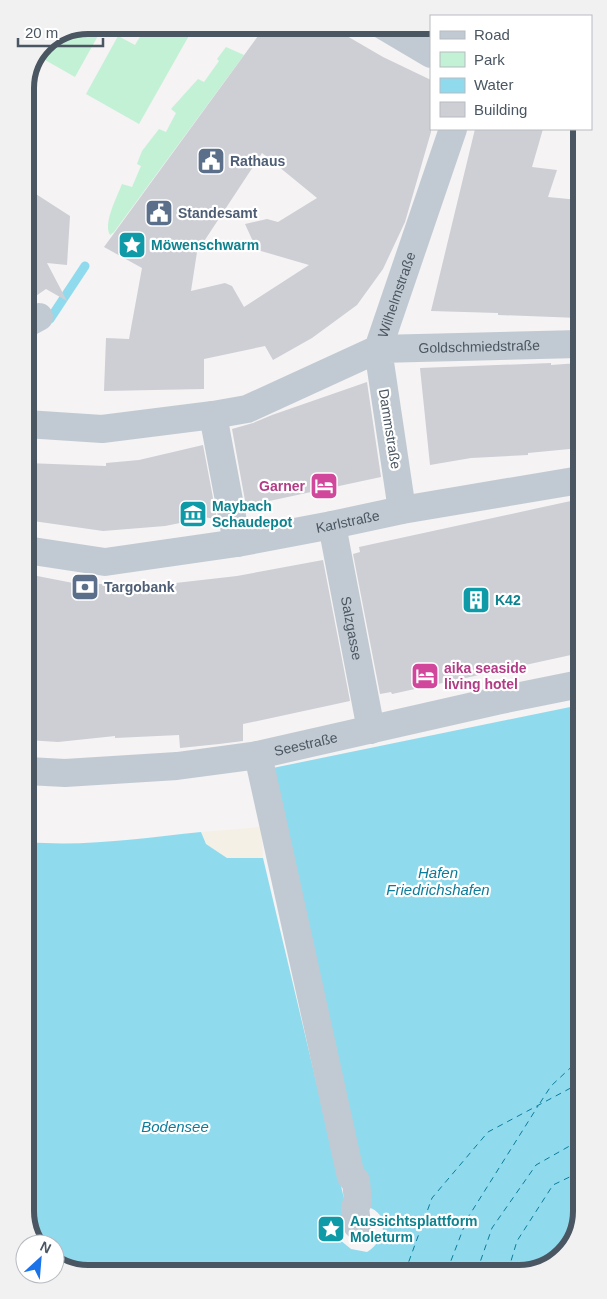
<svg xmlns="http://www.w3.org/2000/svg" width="607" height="1299" font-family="Arial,sans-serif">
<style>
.green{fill:#c3f1d5}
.sand{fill:#f5f0e5}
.water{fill:#90daee}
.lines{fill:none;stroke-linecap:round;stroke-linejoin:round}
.stream{stroke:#90daee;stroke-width:9}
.ferry{stroke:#0c7c9b;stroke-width:1;stroke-dasharray:6 5;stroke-linecap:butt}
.building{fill:#cdcfd5;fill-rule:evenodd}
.minor{stroke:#c1cad2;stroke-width:28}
.labels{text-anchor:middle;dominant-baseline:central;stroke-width:4.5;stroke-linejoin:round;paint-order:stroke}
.service-label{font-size:14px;font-weight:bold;fill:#4e5e75;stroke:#fff;text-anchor:start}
.culture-label{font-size:14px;font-weight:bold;fill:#0d838f;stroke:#fff;text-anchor:start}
.street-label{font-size:14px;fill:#4a5661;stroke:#fff}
.hotel-label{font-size:14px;font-weight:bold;fill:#b23c85;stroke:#fff;text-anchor:end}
.water-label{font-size:15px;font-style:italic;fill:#0c7c9b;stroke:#fff}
.rim{fill:none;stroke:#4a5661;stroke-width:6}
</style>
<rect width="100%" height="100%" fill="#f5f3f3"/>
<!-- green -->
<path class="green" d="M88,25h16l-29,52 -37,-21 6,-13z
M147,25h48l-56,99 -53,-30 32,-58 17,9z
M226,47l18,8 -130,177 -4,3c-7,-12 7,-38 12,-51l10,3 9,-21 -4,-2 5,-13 17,-22 7,3 10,-19 -5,-4 27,-30 6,3 15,-21 -2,-2z"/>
<!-- sand -->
<path class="sand" d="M261,827l2,31h-36l-21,-14 -5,-12z"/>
<!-- water -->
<path class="water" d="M580,705l2,507 -11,34 -31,25 -457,3 -28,-11v-19h-18l-9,-12 -1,-390c58,5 117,-4 174,-10l5,12 21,14h36l84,353 -2,6 -28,6 3,19 20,-2 11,9 16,3c17,-10 25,-37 1,-45l-105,-437z"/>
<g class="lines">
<!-- stream -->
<path class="stream" d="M50,319l35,-53"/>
<!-- ferry -->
<path class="ferry" d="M540,1103l11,-17 31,-29
M447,1271l20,-52 71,-113
M477,1271l15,-43 44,-63 46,-26
M508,1271l9,-30 36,-56 29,-14
M405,1272l27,-74 56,-66 94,-50"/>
</g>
<!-- building -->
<path class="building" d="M266,25h62l55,32 48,23v52l-26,90 -22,47 -26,36 -45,33 -39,22 -8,-14 -61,13v30l-100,2 2,-53 23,1 13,-71 -38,-21zM262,153l55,45 -39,24 -11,-3 -22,5 11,24 5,3 48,14 -65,42 -12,-21 -7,-3 -34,8 6,-39z
M475,129h68l-11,38 25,3 -9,27 31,3v118l-81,-3v-2l-67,-2z
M25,187l45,29 -3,49 -20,-2 20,38 -21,-12 -16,11 1,-19 -5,-3z
M551,363v2l28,-2 1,85 -52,5v2l-57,3 -41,7 -10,-97z
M367,382l14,95 -135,29 -14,-77 21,-6 19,-8z
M203,445l14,74 -15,-2 -15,2 -2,3 -20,4 -62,5 -77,-11v-57l80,3v-3l33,-3z
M580,499v154l-188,41 -1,-2 -11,2 -27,-140 7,-2 -1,-5z
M323,560l27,141 -107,23v17l-24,3 -39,4 -1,-13 -64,3v-2l-57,6 -31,-2v-166l46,9 76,3 88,-10z"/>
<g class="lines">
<!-- minor -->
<g class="minor">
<path d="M382,25l49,29"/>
<path d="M26,324l13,-7"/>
<path d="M213,415l24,128"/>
<path id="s1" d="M26,424l76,5 111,-14 34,-6 131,-60 75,-220"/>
<path id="s2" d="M402,510l-24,-161 201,-5"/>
<path id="s3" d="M332,525l39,205"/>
<path id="s4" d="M26,550l79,12 132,-19 95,-18 70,-15 178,-30"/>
<path d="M258,755l93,422 5,4 2,21 -3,5 2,18"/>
<path id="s5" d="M27,771l38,2 112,-7 81,-11 238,-54 84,-17"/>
</g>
</g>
<!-- icons -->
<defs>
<symbol id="civic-square" viewBox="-11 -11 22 22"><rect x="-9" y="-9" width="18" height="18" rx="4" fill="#5c6f8a" stroke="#fff"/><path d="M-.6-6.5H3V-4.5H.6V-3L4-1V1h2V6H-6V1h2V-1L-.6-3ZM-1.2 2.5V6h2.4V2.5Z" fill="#fff"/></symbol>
<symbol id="sight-square" viewBox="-11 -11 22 22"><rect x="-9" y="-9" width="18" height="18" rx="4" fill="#0f9aa8" stroke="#fff"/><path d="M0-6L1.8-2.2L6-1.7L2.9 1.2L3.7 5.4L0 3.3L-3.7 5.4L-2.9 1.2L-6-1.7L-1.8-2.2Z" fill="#fff"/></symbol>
<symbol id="hotel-square" viewBox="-11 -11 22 22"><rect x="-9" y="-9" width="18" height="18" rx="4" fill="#d1479c" stroke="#fff"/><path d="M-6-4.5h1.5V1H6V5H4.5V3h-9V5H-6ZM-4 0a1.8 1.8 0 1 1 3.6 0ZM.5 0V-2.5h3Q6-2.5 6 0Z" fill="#fff"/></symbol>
<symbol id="museum-square" viewBox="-11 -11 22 22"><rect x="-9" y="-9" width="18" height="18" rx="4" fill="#0f9aa8" stroke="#fff"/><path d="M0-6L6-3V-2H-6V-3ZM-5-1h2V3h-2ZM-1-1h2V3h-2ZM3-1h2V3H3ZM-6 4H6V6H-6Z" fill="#fff"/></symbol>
<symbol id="bank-square" viewBox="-11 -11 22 22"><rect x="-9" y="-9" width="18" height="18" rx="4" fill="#5c6f8a" stroke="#fff"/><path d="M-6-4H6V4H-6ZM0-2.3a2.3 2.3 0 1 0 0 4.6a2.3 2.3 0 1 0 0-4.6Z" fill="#fff"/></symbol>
<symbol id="building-square" viewBox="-11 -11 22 22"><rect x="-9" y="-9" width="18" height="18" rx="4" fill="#0f9aa8" stroke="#fff"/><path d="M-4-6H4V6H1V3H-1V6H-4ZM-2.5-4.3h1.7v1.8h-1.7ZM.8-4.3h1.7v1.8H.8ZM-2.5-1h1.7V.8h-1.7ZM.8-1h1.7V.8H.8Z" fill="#fff"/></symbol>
</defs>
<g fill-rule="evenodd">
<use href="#civic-square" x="195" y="145" width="32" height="32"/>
<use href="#civic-square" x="143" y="197" width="32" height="32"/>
<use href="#sight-square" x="116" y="229" width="32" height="32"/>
<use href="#hotel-square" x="308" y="470" width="32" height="32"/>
<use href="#museum-square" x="177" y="498" width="32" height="32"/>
<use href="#bank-square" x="69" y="571" width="32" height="32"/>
<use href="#building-square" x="460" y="584" width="32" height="32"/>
<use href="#hotel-square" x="409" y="660" width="32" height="32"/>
<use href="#sight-square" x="315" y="1213" width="32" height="32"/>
</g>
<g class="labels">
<!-- service labels -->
<g class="service-label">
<text x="230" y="161">Rathaus</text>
<text x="178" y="213">Standesamt</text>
<text x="104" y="587">Targobank</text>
</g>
<!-- culture labels -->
<g class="culture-label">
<text x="151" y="245">Möwenschwarm</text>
<text x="212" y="506">Maybach<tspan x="212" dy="16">Schaudepot</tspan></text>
<text x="495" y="600">K42</text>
<text x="350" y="1221">Aussichtsplattform<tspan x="350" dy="16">Moleturm</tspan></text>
</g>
<!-- street labels -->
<g class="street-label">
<text stroke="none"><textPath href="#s1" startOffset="424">Wilhelmstraße</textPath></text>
<text stroke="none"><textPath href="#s2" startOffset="264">Goldschmiedstraße</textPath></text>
<text transform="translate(390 429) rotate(81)">Dammstraße</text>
<text stroke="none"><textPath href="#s4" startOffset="326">Karlstraße</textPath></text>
<text stroke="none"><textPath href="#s3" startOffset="105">Salzgasse</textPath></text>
<text stroke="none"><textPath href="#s5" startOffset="281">Seestraße</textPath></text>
</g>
<!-- hotel labels -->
<g class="hotel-label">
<text x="305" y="486">Garner</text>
<text x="444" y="668" text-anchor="start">aika seaside<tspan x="444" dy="16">living hotel</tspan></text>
</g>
<!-- water labels -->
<g class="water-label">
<text x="438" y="872">Hafen<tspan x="438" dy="17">Friedrichshafen</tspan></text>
<text x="175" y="1126">Bodensee</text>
</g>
</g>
<!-- crop -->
<path d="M0 0H607V1299H0ZM88 34H519A54 54 0 0 1 573 88V1211A54 54 0 0 1 519 1265H88A54 54 0 0 1 34 1211V88A54 54 0 0 1 88 34Z" fill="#f1f1f2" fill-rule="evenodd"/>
<path class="rim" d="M88 34H519A54 54 0 0 1 573 88V1211A54 54 0 0 1 519 1265H88A54 54 0 0 1 34 1211V88A54 54 0 0 1 88 34Z"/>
<!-- legend -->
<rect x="430" y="15" width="162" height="115" fill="#ffffff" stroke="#b7bbc0"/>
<rect x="440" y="31" width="25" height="8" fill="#c1cad2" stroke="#b7bbc0"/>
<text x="474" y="40" font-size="15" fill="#4a5661">Road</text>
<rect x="440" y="52" width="25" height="15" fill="#c3f1d5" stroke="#b7bbc0"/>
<text x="474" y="65" font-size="15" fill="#4a5661">Park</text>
<rect x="440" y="78" width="25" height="15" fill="#90daee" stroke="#b7bbc0"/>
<text x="474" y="90" font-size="15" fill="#4a5661">Water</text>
<rect x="440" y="102" width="25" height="15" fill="#cdcfd5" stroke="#b7bbc0"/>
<text x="474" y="115" font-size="15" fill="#4a5661">Building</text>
<!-- north arrow -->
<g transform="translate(40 1259) rotate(26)"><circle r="24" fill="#ffffff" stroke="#b7bbc0"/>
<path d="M0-4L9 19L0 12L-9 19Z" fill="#1a73e8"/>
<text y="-8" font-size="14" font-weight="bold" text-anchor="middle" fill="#4a5661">N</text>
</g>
<!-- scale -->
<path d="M18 38v8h85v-8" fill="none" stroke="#4a5661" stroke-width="2.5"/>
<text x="25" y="38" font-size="15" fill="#4a5661" stroke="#ffffff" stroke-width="4" paint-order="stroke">20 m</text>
</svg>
